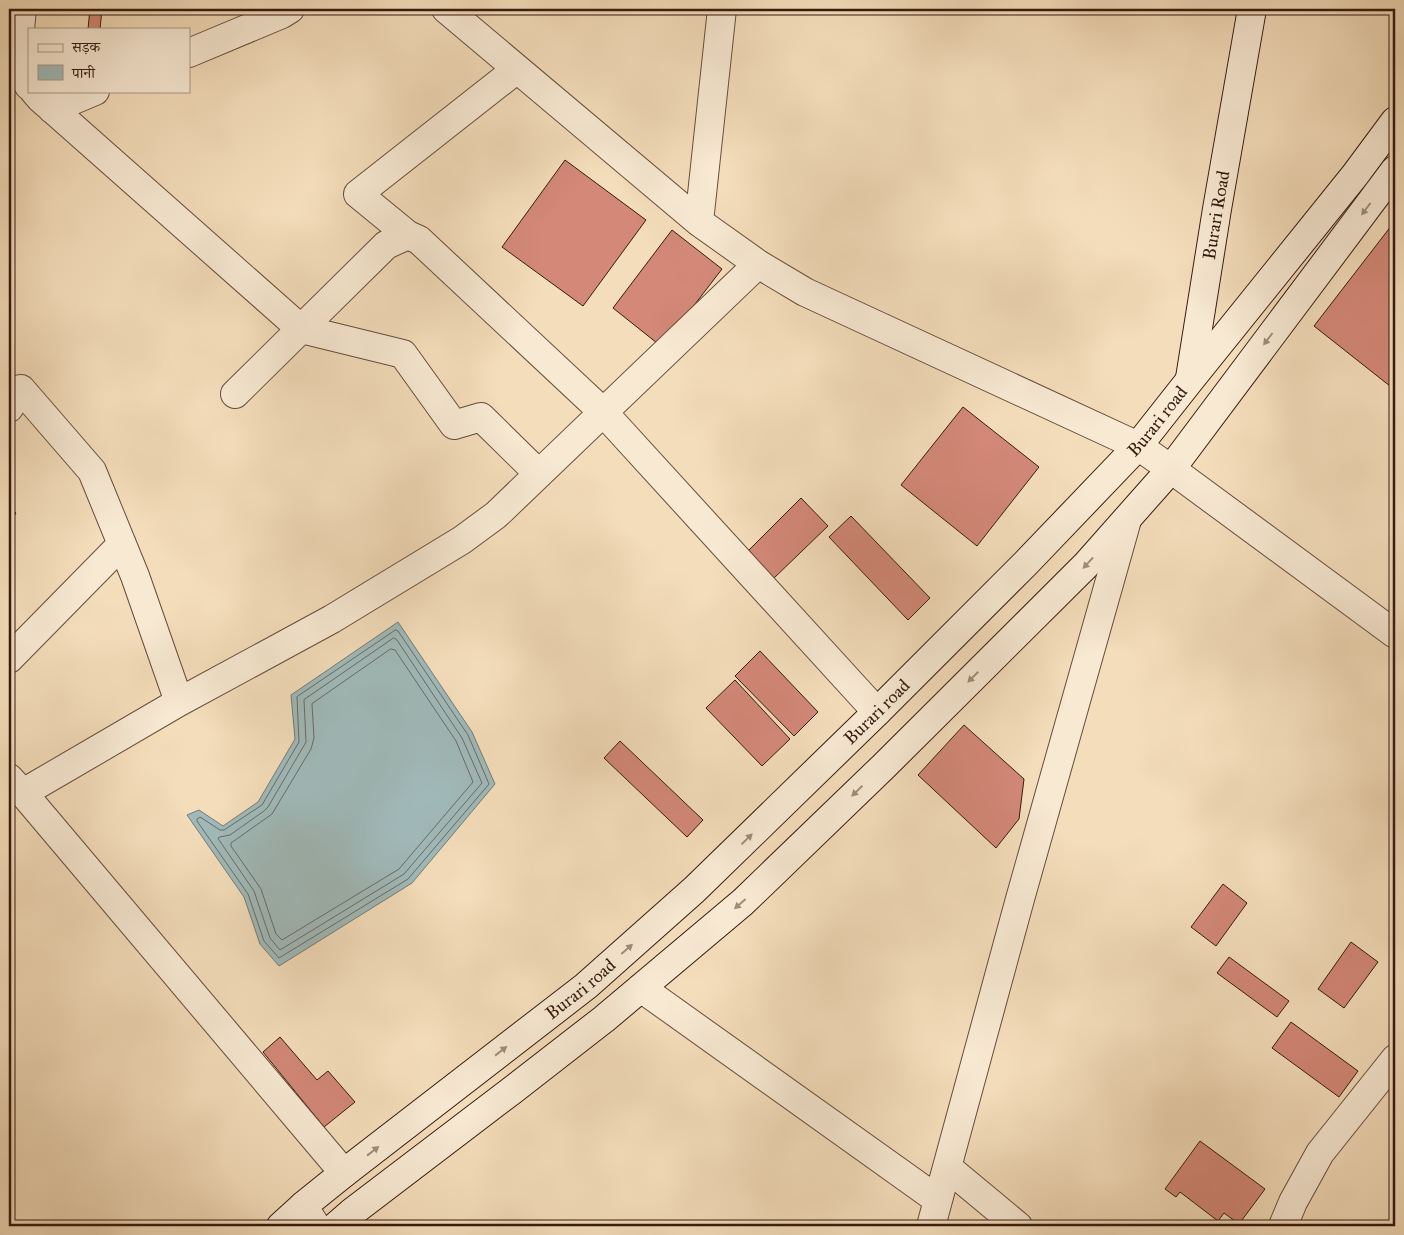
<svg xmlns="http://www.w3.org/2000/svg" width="1404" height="1235" font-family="'IM FELL Great Primer','Noto Serif Devanagari',serif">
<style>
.water{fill:#a0baba;stroke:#757a76}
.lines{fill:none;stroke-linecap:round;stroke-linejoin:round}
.shore{stroke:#6a6a65;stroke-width:1}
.building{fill:#d38878;stroke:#351b10}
.street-casing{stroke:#654c3b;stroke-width:30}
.secondary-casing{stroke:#351b10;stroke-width:30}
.street{stroke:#f8e9d3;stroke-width:28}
.secondary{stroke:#f8e9d3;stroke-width:28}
.oneway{fill:#a08c7b}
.labels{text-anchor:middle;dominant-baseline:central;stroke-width:4;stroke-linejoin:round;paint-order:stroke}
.street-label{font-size:18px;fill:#351b10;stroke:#f8e9d3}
</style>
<rect width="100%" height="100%" fill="#f4ddbb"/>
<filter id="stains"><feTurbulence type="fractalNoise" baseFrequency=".004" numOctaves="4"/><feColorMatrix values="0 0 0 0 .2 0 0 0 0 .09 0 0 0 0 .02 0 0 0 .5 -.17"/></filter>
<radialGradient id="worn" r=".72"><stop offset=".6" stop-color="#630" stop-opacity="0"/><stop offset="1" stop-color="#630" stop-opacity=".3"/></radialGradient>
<!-- water -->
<path class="water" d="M398,622l74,110 23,52 -83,99 -133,83 -19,-22 -16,-47 -57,-82 12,-5 24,16 35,-24 37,-63 -4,-44z"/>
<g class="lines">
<!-- shore -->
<path class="shore" d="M396,630l2,1 70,104 21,49 -81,95 -129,79 -15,-17 -16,-47 -51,-73v-2l3,-2 20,13h4l38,-25 37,-63 -2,-45z
M394,638l3,2 65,98 20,45 -78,91 -124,76 -10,-12 -16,-47 -35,-51 -1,-2 2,-1 10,-2 34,-24 4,-4 38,-65 -2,-42z
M391,649l4,1 61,91 17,41 -74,87 -117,71 -6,-6 -15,-45 -30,-43v-3l41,-29 39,-65 3,-11 -2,-34z"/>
</g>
<!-- building -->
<path class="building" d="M90,9h12l-2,20h-12z
M565,160l81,60 -63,86 -81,-59z
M1395,221v169l-81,-64z
M672,230l50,39 -60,78 -49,-39z
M963,407l76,60 -62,79 -76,-61z
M801,498l27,28 -55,53 -26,-27z
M9,508l7,5 -7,11z
M851,516l79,82 -22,22 -79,-83z
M760,651l58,61 -24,24 -59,-60z
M735,680l55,59 -28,27 -56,-58z
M964,725l60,54 -5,40 -23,29 -78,-73z
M620,741l83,79 -16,17 -83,-79z
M1223,884l24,19 -31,43 -25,-19z
M1351,942l27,20 -34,46 -26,-19z
M1229,957l60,44 -12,16 -60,-44z
M1291,1022l67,49 -19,26 -67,-49z
M280,1037l37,43 11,-9 27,31 -31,25 -61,-75z
M1200,1141l65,48 -26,35 -15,-11 -6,8 -38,-29 -4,5 -11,-8z"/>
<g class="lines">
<defs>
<path id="street" d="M22,9l-4,40v19l11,18
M446,9l253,213 59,42 47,28 333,154 33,23 224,165
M189,53l93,-39 8,-5
M34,91l6,7 261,231 102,25 51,71 27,-8 58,57
M52,109l43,-18
M699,222l23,-213
M408,235l-50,-41 159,-125
M235,394l151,-149 22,-10 11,5 184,172 274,300
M9,408l12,-19 71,82 43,105 44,126
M9,659l113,-115
M9,778l14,15 321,380
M23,793l156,-91 153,-83 130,-79 34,-25 262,-251
M641,988l297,212
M947,1167l71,59
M303,1206l13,20
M931,1226l89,-327 107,-379
M1283,1226l10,-24 27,-49 75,-94"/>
<g id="secondary">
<path id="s1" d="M1190,378l27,-169 35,-200"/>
<path id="s2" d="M281,1226l22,-20 41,-33 242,-187 108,-96 183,-178 149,-149 112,-117 52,-66 165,-205 40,-54"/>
<path d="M336,1226l15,-13 159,-121 94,-73 139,-117 140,-135 203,-202 85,-96 224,-299"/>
</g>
</defs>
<!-- street casing -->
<use href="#street" class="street-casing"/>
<!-- secondary casing -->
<use href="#secondary" class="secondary-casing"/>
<!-- street -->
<use href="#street" class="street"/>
<!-- secondary -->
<use href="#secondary" class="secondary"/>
</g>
<!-- one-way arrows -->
<defs><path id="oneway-solid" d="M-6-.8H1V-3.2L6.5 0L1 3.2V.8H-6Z" transform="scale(1.25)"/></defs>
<g class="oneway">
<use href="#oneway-solid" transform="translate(1366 209) rotate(127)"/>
<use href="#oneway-solid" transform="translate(1268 339) rotate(127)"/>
<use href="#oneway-solid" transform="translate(1088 563) rotate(133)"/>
<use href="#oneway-solid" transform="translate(973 677) rotate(135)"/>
<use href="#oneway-solid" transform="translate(857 791) rotate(136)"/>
<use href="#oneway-solid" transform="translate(747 839) rotate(-44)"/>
<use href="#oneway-solid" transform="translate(740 904) rotate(139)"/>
<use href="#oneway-solid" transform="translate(627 949) rotate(-41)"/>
<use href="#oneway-solid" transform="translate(501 1051) rotate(-38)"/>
<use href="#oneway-solid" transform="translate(373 1151) rotate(-38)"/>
</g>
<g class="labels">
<!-- street labels -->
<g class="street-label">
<text stroke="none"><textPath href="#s1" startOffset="165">Burari Road</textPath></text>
<text stroke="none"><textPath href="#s2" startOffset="1192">Burari road</textPath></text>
<text stroke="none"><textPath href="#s2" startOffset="788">Burari road</textPath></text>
<text stroke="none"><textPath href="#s2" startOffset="382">Burari road</textPath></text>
</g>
</g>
<!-- margin -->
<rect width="1404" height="1235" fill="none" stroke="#f4ddbb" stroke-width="30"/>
<rect x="10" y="10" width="1384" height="1215" fill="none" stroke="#351b10" stroke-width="2.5"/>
<rect x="15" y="15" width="1374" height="1205" fill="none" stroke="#351b10"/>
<!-- legend -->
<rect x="28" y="28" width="162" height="65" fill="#f8e9d3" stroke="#aa9785"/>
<rect x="38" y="44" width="25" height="8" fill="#f8e9d3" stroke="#aa9785"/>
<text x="72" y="52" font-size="15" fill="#351b10">सड़क</text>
<rect x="38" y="65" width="25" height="15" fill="#a0baba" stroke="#aa9785"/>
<text x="72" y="78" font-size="15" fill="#351b10">पानी</text>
<rect width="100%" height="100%" filter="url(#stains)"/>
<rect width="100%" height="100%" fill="url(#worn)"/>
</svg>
